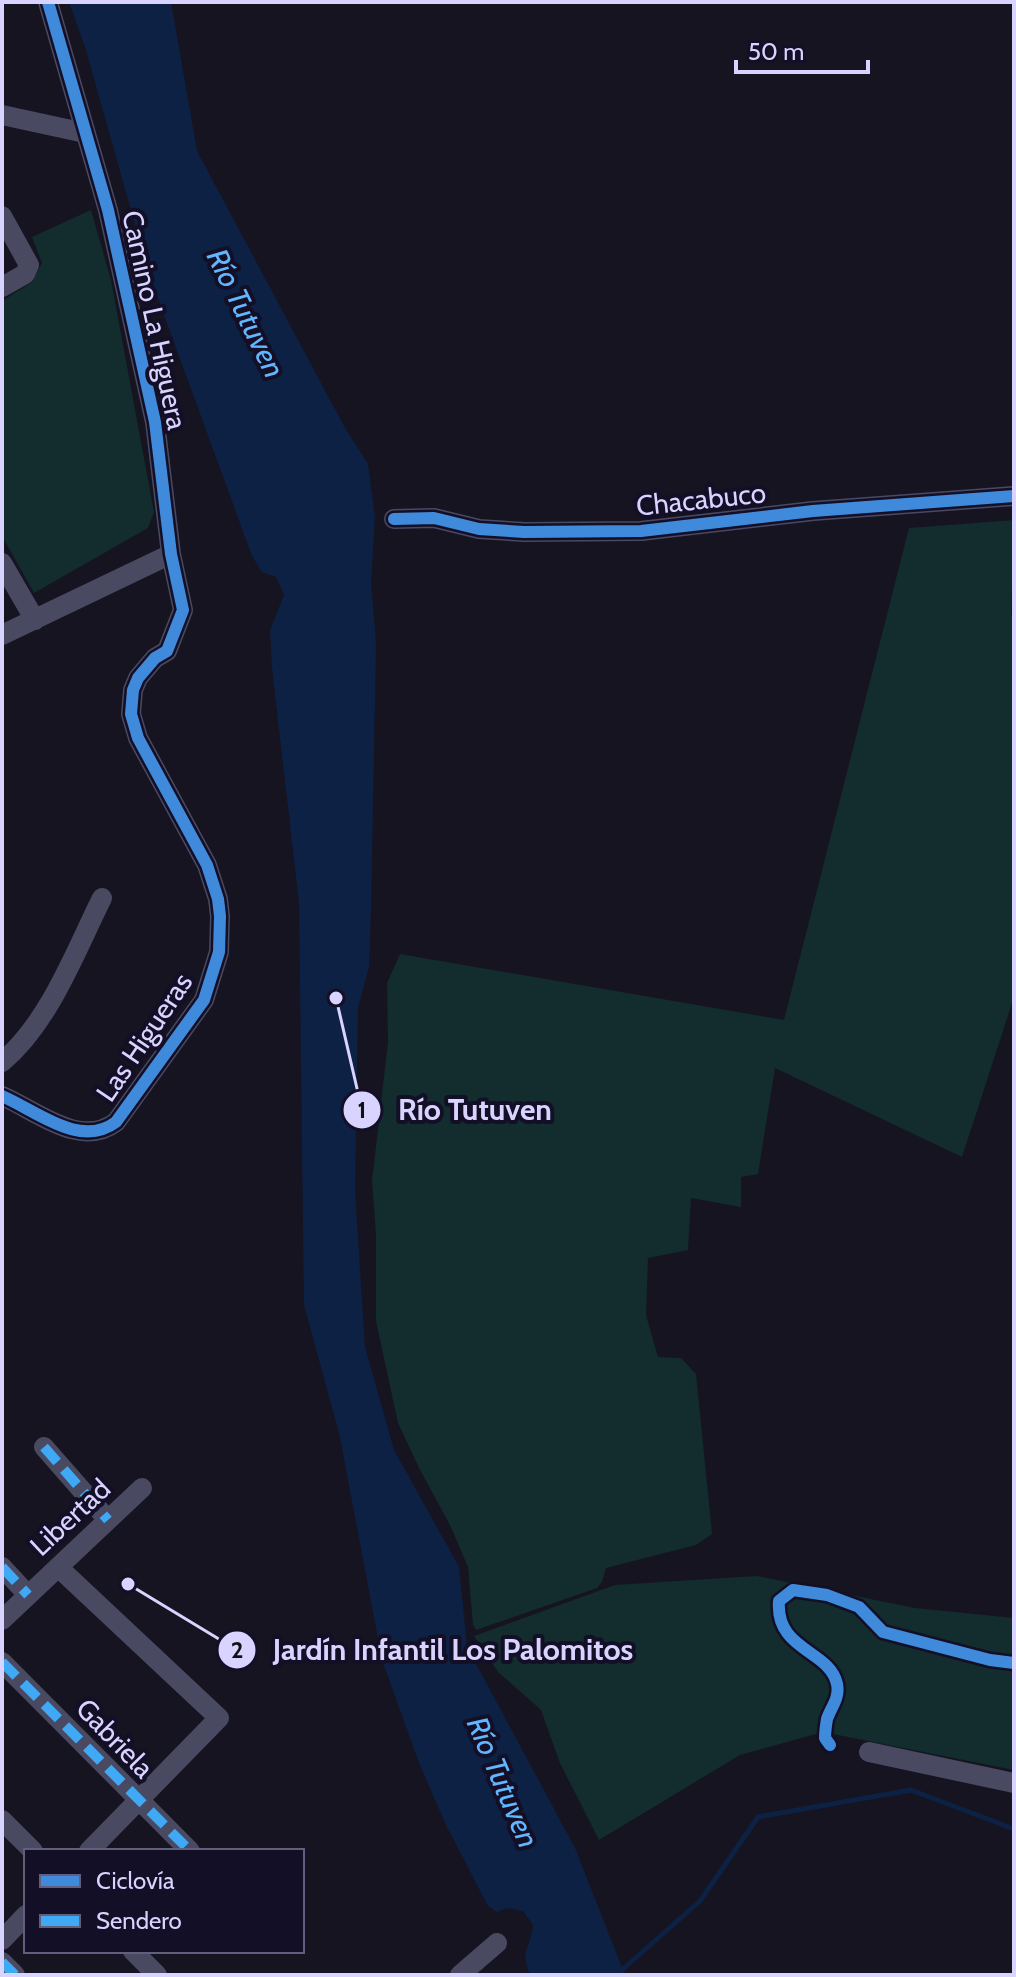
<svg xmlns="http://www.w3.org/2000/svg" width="1016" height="1977" font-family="Cabin,sans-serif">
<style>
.green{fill:#132c2d}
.water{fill:#0d2144}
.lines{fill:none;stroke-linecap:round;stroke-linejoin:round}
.stream{stroke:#0d2144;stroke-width:5}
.street{stroke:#4a4962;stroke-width:20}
.quiet{stroke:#3fa9f5;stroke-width:10;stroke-dasharray:20 10;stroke-linecap:butt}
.cycleway-casing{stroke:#130f26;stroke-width:17}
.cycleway{stroke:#408adc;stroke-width:12}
.labels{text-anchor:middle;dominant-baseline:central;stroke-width:8;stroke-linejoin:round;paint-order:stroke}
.street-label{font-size:28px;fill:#d9d4ff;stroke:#130f26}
.water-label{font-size:30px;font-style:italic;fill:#62b6ff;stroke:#130f26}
.leader{fill:none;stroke:#d9d4ff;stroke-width:3}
.callout-dot{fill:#d9d4ff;stroke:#130f26;stroke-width:3}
.mark-label{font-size:24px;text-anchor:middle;font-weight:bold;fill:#111}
.callout-label{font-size:30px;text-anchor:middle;font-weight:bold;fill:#d9d4ff;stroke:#130f26;stroke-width:8;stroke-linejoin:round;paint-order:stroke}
</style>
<rect width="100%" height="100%" fill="#161421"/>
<!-- green -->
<path class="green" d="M91,210l20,70 43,232 -6,16 -114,65 -32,-57v-235l30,-19 10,-19 -10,-26z
M1014,520l-3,95 3,2v380l-52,160 -187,-89 -17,106 -17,3v30l-50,-9 -3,52 -40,8 -2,57 12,42 23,1 15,16 16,160 -16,11 -90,23 -4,14 -5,6 -121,42 -3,-5 -5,-58 -18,-42 -31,-57 -21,-45 -22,-102v-86l-4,-54 16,-139 -1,-59 13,-29 384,66 125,-492z
M757,1576l158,32 99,10v152l-191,-38 -83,23 -141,85 -39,-77 -19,-53 -43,-38 -24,-36 141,-51z"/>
<!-- water -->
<path class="water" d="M69,2h102l26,149 148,277 23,36 7,54 -4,64 5,62 -5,265 -2,58 -11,41 -3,184 10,155 29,103 65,117 8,80 108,201 50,127h-95c-11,-28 1,-25 3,-50l-10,-14 -17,-3 -9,4 -9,-6 -42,-81 -27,-62 -37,-103 -42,-223 -36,-132 -5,-402 -27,-235 -2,-38 14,-35 -8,-18 -14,-5 -10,-16 -104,-285 -62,-221z"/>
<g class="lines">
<!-- stream -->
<path class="stream" d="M623,1969l77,-68 58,-84 153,-27 103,39"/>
<!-- street -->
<path class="street" d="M2,115l83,18
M2,216l27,49 -4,9 -23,13
M394,519l40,-1 45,11 45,3 117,-1 172,-20 201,-15
M2,563l33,57
M2,635l169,-81
M2,1062c47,-39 73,-110 100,-164
M2,1096c35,15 78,53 114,26l88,-122 15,-48 1,-36 -2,-17 -11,-34 -69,-127 -7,-24 2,-24 5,-12 17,-20 12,-7 16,-41 -12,-56 -16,-132 -47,-212 -60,-208
M44,1447l64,73
M2,1567l26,28
M58,1567l161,151 -130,133
M2,1620l140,-132
M2,1662l188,189
M869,1752l145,31
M2,1820l31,31
M2,1940l24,-25
M133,1951l24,24
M2,1962l13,13
M460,1975l37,-32"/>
<!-- quiet -->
<path class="quiet" d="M44,1447l64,73
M2,1567l26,28
M2,1662l188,189
M2,1962l13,13"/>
<defs>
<path id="cycleway" d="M394,519l40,-1 45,11 45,3 117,-1 172,-20 201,-15
M2,1096c35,15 78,53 114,26l88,-122 15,-48 1,-36 -2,-17 -11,-34 -69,-127 -7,-24 2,-24 5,-12 17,-20 12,-7 16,-41 -12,-56 -16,-132 -47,-212 -60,-208
M830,1745l-5,-7c0,-6 1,-13 2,-19 4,-12 13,-21 10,-35 -7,-34 -62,-33 -58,-83l14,-11 34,5 32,12 24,25 107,28 24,3"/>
</defs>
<!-- cycleway casing -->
<use href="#cycleway" class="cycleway-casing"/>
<!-- cycleway -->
<use href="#cycleway" class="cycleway"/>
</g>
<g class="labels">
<!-- street labels -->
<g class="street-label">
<text transform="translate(155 320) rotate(78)">Camino La Higuera</text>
<text transform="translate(701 499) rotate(-6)">Chacabuco</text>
<text transform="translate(144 1037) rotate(-56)">Las Higueras</text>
<text transform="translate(70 1517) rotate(-43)">Libertad</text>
<text transform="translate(115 1738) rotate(46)">Gabriela</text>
</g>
<!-- water labels -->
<g class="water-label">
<text transform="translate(246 313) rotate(64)">Río Tutuven</text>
<text transform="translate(503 1782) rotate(67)">Río Tutuven</text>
</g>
</g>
<!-- callouts -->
<path class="leader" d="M336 998L362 1110M128 1584L237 1650"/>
<g class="callout-dot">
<circle cx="336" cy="998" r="8"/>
<circle cx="128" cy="1584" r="8"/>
<circle cx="362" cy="1110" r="20"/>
<circle cx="237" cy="1650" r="20"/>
</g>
<g class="mark-label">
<text x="362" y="1118">1</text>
<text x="237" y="1658">2</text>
</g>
<g class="callout-label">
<text x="475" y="1120">Río Tutuven</text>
<text x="453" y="1660">Jardín Infantil Los Palomitos</text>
</g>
<!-- border -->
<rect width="1016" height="1977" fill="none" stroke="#d9d4ff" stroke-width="8"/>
<!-- legend -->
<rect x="24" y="1849" width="280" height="104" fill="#130f26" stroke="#625e7d" stroke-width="2"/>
<rect x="40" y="1875" width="40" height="12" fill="#408adc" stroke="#625e7d" stroke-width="2"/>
<text x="96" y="1889" font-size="24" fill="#d9d4ff">Ciclovía</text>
<rect x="40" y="1915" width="40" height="12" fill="#3fa9f5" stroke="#625e7d" stroke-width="2"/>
<text x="96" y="1929" font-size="24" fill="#d9d4ff">Sendero</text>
<!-- scale -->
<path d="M736 60v12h132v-12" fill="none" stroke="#d9d4ff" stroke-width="4"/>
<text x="748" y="60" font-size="24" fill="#d9d4ff" stroke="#130f26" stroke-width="6" paint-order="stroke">50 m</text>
</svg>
